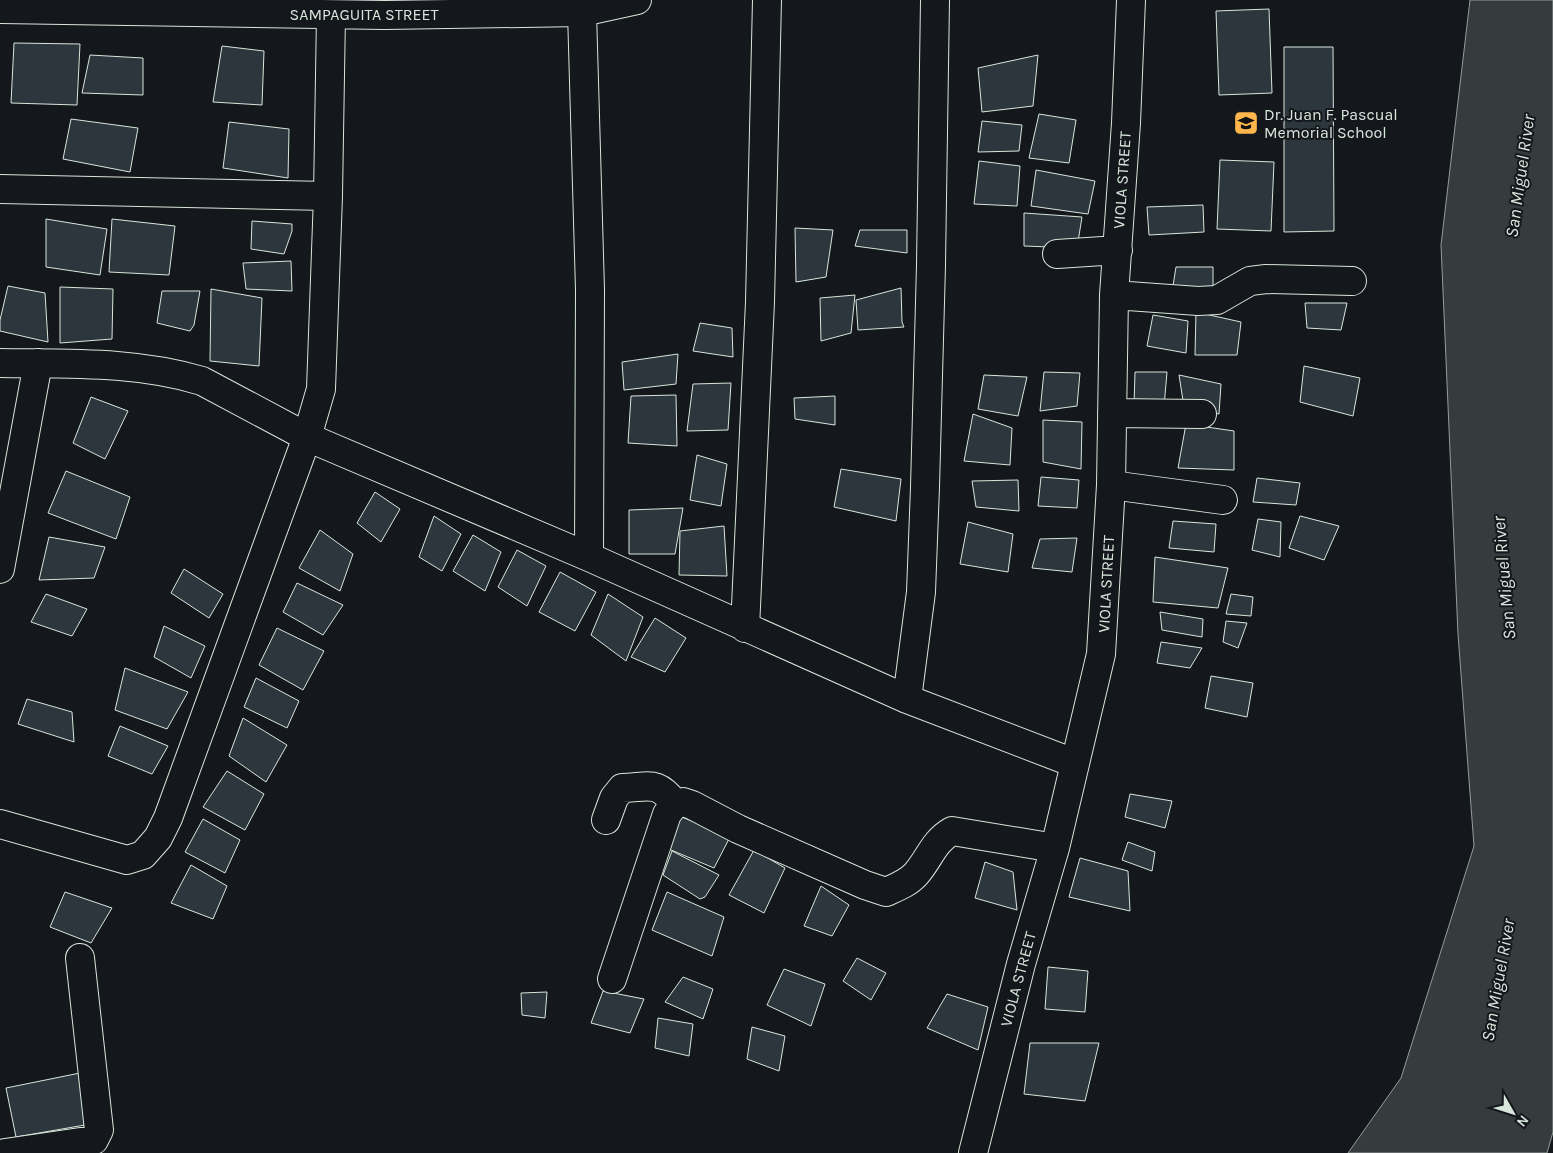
<svg xmlns="http://www.w3.org/2000/svg" width="1553" height="1153" font-family="Karla,sans-serif">
<style>
.water{fill:#363b3e;stroke:#939e99}
.building{fill:#2c363c;stroke:#d8e6dc}
.lines{fill:none;stroke-linecap:round;stroke-linejoin:round}
.minor-casing{stroke:#d8e6dc;stroke-width:30}
.minor{stroke:#14181c;stroke-width:28}
.labels{text-anchor:middle;dominant-baseline:central;stroke-width:4;stroke-linejoin:round;paint-order:stroke}
.street-label{font-size:16px;fill:#d8e6dc;stroke:#14181c}
.poi-label{font-size:16px;fill:#d8e6dc;stroke:#14181c;text-anchor:start}
.water-label{font-size:18px;font-style:italic;fill:#d8e6dc;stroke:#14181c}
</style>
<rect width="100%" height="100%" fill="#14181c"/>
<!-- water -->
<path class="water" d="M1470,0h83v1132l-6,21h-199l53,-75 73,-232 -16,-212 -17,-389z"/>
<!-- building -->
<path class="building" d="M1269,9l3,84 -53,2 -3,-84z
M14,43l66,1 -3,61 -66,-2z
M222,46l42,5 -2,54 -49,-3z
M1284,47h49l1,184 -50,1z
M90,55l53,3v37l-61,-2z
M1038,55l-5,51 -51,6 -4,-44z
M1039,114l37,6 -7,43 -40,-5z
M71,119l67,9 -8,44 -67,-13z
M982,121l40,4 -3,26 -41,1z
M229,122l60,7 -1,49 -65,-10z
M1220,160l54,2 -3,69 -54,-2z
M979,161l41,5 -3,40 -43,-2z
M1036,170l59,11 -7,33 -57,-8z
M1203,205l1,27 -55,3 -2,-28z
M1024,213l58,4 -5,31 -53,-2z
M46,219l61,10 -7,46 -54,-8z
M112,219l63,7 -6,49 -60,-3z
M252,221l40,3v7l-8,23 -33,-5z
M795,228l38,2 -7,47 -30,5z
M860,230h47v23l-52,-7z
M291,261l1,30 -46,-2 -3,-26z
M1176,267h37v26l-41,-1z
M8,286l37,7 3,49 -48,-11v-11z
M60,287l53,2 -1,50 -52,4z
M901,288l1,34 2,5 -46,3 -2,-30z
M211,289l51,9 -3,68 -49,-5z
M162,291h38l-6,34 -4,6 -33,-8z
M855,295l-4,38 -30,8 -1,-43z
M1305,303h42l-6,27 -34,-2z
M1196,312l45,10 -4,33h-42z
M1153,315l35,6 -2,32 -39,-7z
M700,323l32,5 1,29 -40,-6z
M678,354l-2,30 -52,6 -2,-28z
M1304,366l56,12 -7,38 -53,-14z
M1044,372l36,1 -3,33 -37,5z
M1135,372h32l-3,35 -30,-2z
M984,375l43,2 -9,39 -40,-7z
M1179,375l42,9 -2,30 -35,-7z
M731,383l-3,47 -41,1 6,-47z
M676,395l1,51 -49,-3 3,-47z
M835,396v29l-40,-6 -1,-21z
M91,397l37,14 -23,48 -32,-16z
M973,414l39,14 -2,37 -46,-4z
M1043,420l39,2 -1,47 -38,-7z
M1186,424l48,7v39l-56,-2z
M697,455l30,9 -6,42 -31,-6z
M841,469l60,10 -5,42 -62,-14z
M66,471l64,26 -14,42 -68,-26z
M1041,477l38,3 -2,28 -39,-2z
M1257,478l43,5 -4,22 -43,-3z
M1018,480l1,31 -43,-4 -4,-26z
M375,492l25,17 -19,33 -24,-19z
M683,508l-8,46h-46v-44z
M434,516l27,18 -19,37 -23,-14z
M1300,516l39,10 -15,34 -35,-12z
M1258,519l23,3 -1,35 -28,-7z
M1173,521l43,3 -2,28 -45,-4z
M968,522l45,12 -5,38 -48,-8z
M724,526l3,50 -48,-1 1,-44z
M320,530l33,24 -13,37 -41,-23z
M473,535l28,17 -16,39 -32,-20z
M49,537l56,10 -11,31 -55,2z
M1077,538l-5,34 -40,-4 8,-29z
M517,550l29,16 -19,40 -29,-19z
M1155,557l73,11 -10,40 -65,-6z
M184,569l39,25 -14,24 -38,-25z
M560,572l36,20 -21,39 -36,-19z
M297,583l46,22 -20,30 -40,-23z
M46,594l41,15 -15,27 -41,-14z
M608,594l35,23 -17,44 -35,-26z
M1231,594l22,3 -2,19 -25,-2z
M1160,612l43,7 -1,18 -40,-7z
M655,618l31,20 -21,34 -34,-15z
M1226,621l21,2 -9,25 -15,-6z
M164,626l41,20 -14,32 -37,-21z
M277,628l47,23 -21,39 -44,-25z
M1161,642l41,6 -12,20 -33,-5z
M125,668l63,24 -21,37 -52,-19z
M1211,676l42,7 -6,34 -42,-9z
M256,678l43,23 -12,27 -43,-21z
M27,699l45,13 2,30 -56,-18z
M243,718l44,27 -21,37 -37,-26z
M120,726l48,20 -16,28 -44,-18z
M227,771l37,23 -19,36 -42,-23z
M1130,794l42,7 -7,27 -40,-11z
M677,815l53,22 -16,31 -50,-21z
M203,819l37,21 -15,33 -40,-21z
M1128,842l27,10 -3,19 -30,-11z
M754,850l31,18 -21,45 -35,-18z
M672,851l47,24 -14,22 -5,2 -37,-24z
M1080,858l48,13 2,40 -61,-14z
M985,862l28,10 4,38 -42,-12z
M191,865l36,21 -14,33 -42,-16z
M821,886l28,19 -17,31 -28,-10z
M65,892l47,16 -21,35 -41,-16z
M667,892l57,25 -12,39 -60,-26z
M857,958l29,15 -15,27 -28,-19z
M1048,967l40,4 -3,41 -40,-3z
M784,969l41,15 -14,42 -44,-21z
M683,977l30,12 -10,30 -38,-17z
M603,991l41,8 -14,34 -39,-10z
M547,992l-2,26 -23,-3 -1,-22z
M947,994l41,13 -10,43 -51,-22z
M658,1018l35,6 -4,32 -34,-8z
M752,1027l33,9 -6,35 -32,-12z
M1030,1043h69l-14,58 -61,-7z
M80,1073l5,52 -69,12 -10,-49z"/>
<g class="lines">
<defs>
<path id="minor" d="M0,9l385,6 197,-3 55,-12
M582,12l8,278 -1,267
M0,189l328,7
M1057,254l61,-4
M1114,295l84,6 19,-1 33,-19 16,-2 86,2
M0,363c67,1 137,-2 202,18l105,56 282,120 318,142 167,64
M1112,413l90,1
M1111,485l112,15
M0,569l38,-206
M745,628l15,-326 7,-302
M907,699l14,-107 4,-105 6,-222 4,-265
M606,820l8,-22 8,-10c28,-1 35,-8 53,16
M0,824l127,36 16,-5 15,-17 10,-20 139,-381 14,-48 7,-193 3,-181
M612,979l55,-165 8,-10 8,-2 9,3 46,24 127,56 21,7c11,-5 22,-9 30,-18 14,-16 17,-32 36,-43l103,17
M5,1153l89,-13 5,-10 -19,-172
M973,1153l48,-189 34,-116 46,-194 10,-169 3,-190 12,-172 5,-123"/>
</defs>
<!-- minor casing -->
<use href="#minor" class="minor-casing"/>
<!-- minor -->
<use href="#minor" class="minor"/>
</g>
<!-- icons -->
<defs>
<symbol id="school-square" viewBox="-11 -11 22 22"><rect x="-9" y="-9" width="18" height="18" rx="4" fill="#ffb74d" stroke="#14181c"/><path d="M0-5L7-2L0 1L-7-2ZM-4 1L0 2.5L4 1V4Q0 6-4 4Z" fill="#111"/></symbol>
</defs>
<g fill-rule="evenodd">
<use href="#school-square" x="1232" y="109" width="28" height="28"/>
</g>
<g class="labels">
<!-- street labels -->
<g class="street-label">
<text x="364" y="14">SAMPAGUITA STREET</text>
<text transform="translate(1122 180) rotate(-86)">VIOLA STREET</text>
<text transform="translate(1106 584) rotate(-87)">VIOLA STREET</text>
<text transform="translate(1018 979) rotate(-75)">VIOLA STREET</text>
</g>
<!-- poi labels -->
<g class="poi-label">
<text x="1264" y="114">Dr. Juan F. Pascual<tspan x="1264" dy="18">Memorial School</tspan></text>
</g>
<!-- water labels -->
<g class="water-label">
<text transform="translate(1520 176) rotate(-82)">San Miguel River</text>
<text transform="translate(1504 578) rotate(-95)">San Miguel River</text>
<text transform="translate(1498 980) rotate(-80)">San Miguel River</text>
</g>
</g>
<!-- north arrow -->
<g transform="translate(1513 1113) rotate(129)" stroke="#14181c" stroke-width="4" paint-order="stroke">
<path d="M0-4L9 19L0 12L-9 19Z" fill="#d8e6dc"/>
<text y="-8" font-size="14" font-weight="bold" text-anchor="middle" fill="#d8e6dc">N</text>
</g>
</svg>
